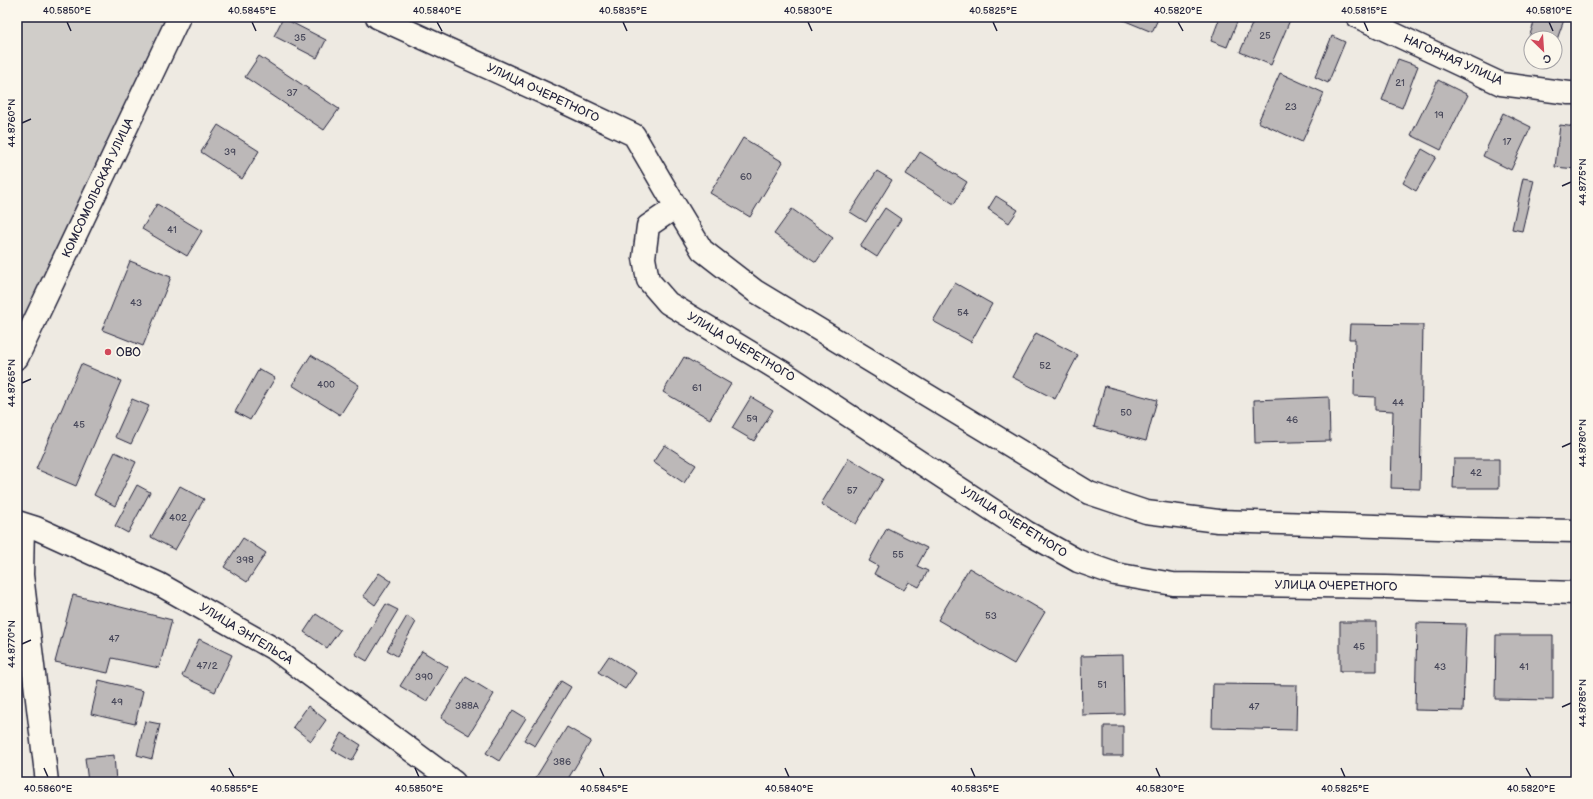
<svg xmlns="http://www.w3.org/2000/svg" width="1593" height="799" font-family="'Balsamiq Sans',sans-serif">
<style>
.green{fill:#d0cdc9;stroke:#797882}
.building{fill:#bcb8b8;stroke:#22223b}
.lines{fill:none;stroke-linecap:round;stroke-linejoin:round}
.minor-casing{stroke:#22223b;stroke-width:25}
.minor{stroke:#fbf7ec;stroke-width:22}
.ticks{fill:none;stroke:#22223b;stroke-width:1.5}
.poi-dot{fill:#d1495b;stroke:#fbf7ec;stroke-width:1.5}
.labels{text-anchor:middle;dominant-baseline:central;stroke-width:3.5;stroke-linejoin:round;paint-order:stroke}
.number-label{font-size:10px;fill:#48485a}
.street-label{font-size:12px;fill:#22223b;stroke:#fbf7ec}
.poi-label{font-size:12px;fill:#22223b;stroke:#fbf7ec;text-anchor:start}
.neatline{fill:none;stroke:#22223b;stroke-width:1.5}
.ticks-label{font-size:10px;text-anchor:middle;fill:#22223b}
</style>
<rect width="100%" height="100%" fill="#eeeae2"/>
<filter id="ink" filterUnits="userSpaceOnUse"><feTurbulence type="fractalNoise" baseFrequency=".025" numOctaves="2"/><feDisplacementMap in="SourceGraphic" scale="8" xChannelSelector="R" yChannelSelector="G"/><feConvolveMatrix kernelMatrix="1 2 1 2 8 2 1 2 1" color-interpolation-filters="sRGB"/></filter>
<g filter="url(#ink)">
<!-- green -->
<path class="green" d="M17,17h151l-151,320z"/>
<!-- building -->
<path class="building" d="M1124,17h35l-7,15 -29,-12z
M1220,17h19l-12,30 -16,-6z
M1255,17h28l7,3 -19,45 -31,-13z
M1470,17h11l-2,4z
M1536,17h29l-10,28v-7h-24v10l-5,-2z
M283,18l43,22 -9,18 -43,-22z
M1332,36l13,6 -17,41 -13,-6z
M259,56l80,53 -15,21 -79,-53z
M1398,59l20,7 -16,42 -20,-8z
M1280,73l44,20 -22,49 -44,-20z
M1438,80l30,15 -27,55 -30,-15z
M1503,113l28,14 -20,43 -28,-14z
M218,125l41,26 -17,28 -41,-27z
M1560,125l16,2v42l-21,-2z
M743,138l40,24 -33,55 -40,-24z
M1422,149l14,8 -20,34 -13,-8z
M920,152l47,30 -13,22 -48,-30z
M877,171l15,9 -26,42 -16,-10z
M1523,178l11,2 -12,51 -10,-2z
M996,196l22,14 -9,13 -21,-14z
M157,204l45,27 -15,25 -45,-27z
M885,208l16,11 -24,38 -17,-11z
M792,209l41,29 -17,24 -42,-28z
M130,261l41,16 -28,69 -41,-16z
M955,283l37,21 -21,38 -38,-21z
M1350,324l73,1 -3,164 -29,-1 2,-77 -18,-1v-13l-21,-1 1,-57h-6z
M1036,333l42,22 -23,44 -43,-22z
M311,355l48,30 -19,30 -48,-30z
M684,357l47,27 -21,35 -47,-27z
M81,364l40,17 -45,105 -40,-17z
M259,369l16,9 -25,42 -15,-8z
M1105,386l52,14 -11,41 -52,-14z
M751,397l22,13 -19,31 -22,-13z
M1329,397l1,44 -75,2 -1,-43z
M132,399l17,7 -18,38 -16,-7z
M665,445l31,20 -12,18 -31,-21z
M115,452l21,10 -21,44 -21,-11z
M849,458l34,21 -27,45 -35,-20z
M1454,459h45v29h-46z
M137,485l13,7 -22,41 -13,-7z
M180,486l24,13 -29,51 -24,-13z
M887,528l40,20 -10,18 11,5 -9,16 -10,-5 -5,8 -30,-16 4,-8 -9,-5z
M243,538l23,15 -19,29 -23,-15z
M969,568l76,44 -31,52 -76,-44z
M379,573l12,8 -16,24 -12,-9z
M73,595l99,25 -13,48 -47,-10 -4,15 -53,-11z
M386,604l12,6 -31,51 -12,-7z
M316,614l24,16 -13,18 -23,-16z
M407,616l9,6 -19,34 -10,-6z
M1340,622h37v49h-37z
M1417,623l49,1 -3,87 -48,-1z
M1496,635h57v65l-58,-1z
M199,639l33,16 -17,37 -33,-16z
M422,651l26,16 -21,35 -27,-16z
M1123,655l1,59 -42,1 -1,-59z
M609,656l27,17 -11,16 -27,-17z
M466,677l28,17 -25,41 -28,-17z
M99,680l44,11 -8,33 -44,-10z
M561,681l10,6 -36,59 -11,-6z
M1213,684l84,1 -1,45 -84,-2z
M308,706l18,14 -15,21 -18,-14z
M513,710l13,8 -27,43 -13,-8z
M145,721l15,3 -8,35 -15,-4z
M1104,726h19v30h-19z
M567,727l24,14 -25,41h-33z
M342,733l19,12 -9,16 -20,-11z
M114,755l2,27h-28l-3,-24z
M392,778l6,4h-9z"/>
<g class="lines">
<defs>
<path id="minor" d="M377,17l189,86 68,32 42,72 -28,19 -4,32 4,22 20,23 116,70 242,159 52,29 37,13 58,10 213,3 190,6
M1358,17l143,67 68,9h7
M676,207l26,43 53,41 334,202 57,19 72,9 253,8 105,2
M17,358l162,-341
M17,522l19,6 123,56 117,66 178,132
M23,524l-1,51 25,207"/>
</defs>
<!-- minor casing -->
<use href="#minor" class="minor-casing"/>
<!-- minor -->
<use href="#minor" class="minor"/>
</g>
</g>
<!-- ticks -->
<path class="ticks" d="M67,22l4,9M252,22l4,9M437,22l5,9M623,22l4,9M808,22l4,9M993,22l4,9M1178,22l5,9M1364,22l4,9M1549,22l4,9M22,123l9,-4M1562,186l9,-4M22,383l9,-4M1562,447l9,-4M22,644l9,-4M1562,707l9,-4M44,768l4,9M229,768l5,9M415,768l4,9M600,768l4,9M785,768l4,9M971,768l4,9M1156,768l4,9M1341,768l4,9M1526,768l5,9"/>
<!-- markers -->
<circle class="poi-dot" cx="108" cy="352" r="4"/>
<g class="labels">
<!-- number labels -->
<g class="number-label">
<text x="1265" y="36">25</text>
<text x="300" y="38">35</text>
<text x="1400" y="83">21</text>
<text x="292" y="93">37</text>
<text x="1291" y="107">23</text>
<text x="1439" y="115">19</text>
<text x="1507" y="142">17</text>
<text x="230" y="152">39</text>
<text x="746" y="177">60</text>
<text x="172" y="230">41</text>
<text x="136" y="303">43</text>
<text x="963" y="313">54</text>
<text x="1045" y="366">52</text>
<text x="326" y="385">400</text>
<text x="697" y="388">61</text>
<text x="1398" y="403">44</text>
<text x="1126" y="413">50</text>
<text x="752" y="419">59</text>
<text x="1292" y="420">46</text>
<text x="79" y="425">45</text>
<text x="1476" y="473">42</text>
<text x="852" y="491">57</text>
<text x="178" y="518">402</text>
<text x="898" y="555">55</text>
<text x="245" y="560">398</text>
<text x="991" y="616">53</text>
<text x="114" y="639">47</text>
<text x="1359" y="647">45</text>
<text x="207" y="666">47/2</text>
<text x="1440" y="667">43</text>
<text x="1524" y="667">41</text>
<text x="424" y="677">390</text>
<text x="1102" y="685">51</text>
<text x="117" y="702">49</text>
<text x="467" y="706">388А</text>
<text x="1254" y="707">47</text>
<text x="562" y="762">386</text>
</g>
<!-- street labels -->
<g class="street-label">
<text transform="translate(1453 60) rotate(24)">НАГОРНАЯ УЛИЦА</text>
<text transform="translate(543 93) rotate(25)">УЛИЦА ОЧЕРЕТНОГО</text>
<text transform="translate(98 188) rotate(-65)">КОМСОМОЛЬСКАЯ УЛИЦА</text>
<text transform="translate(741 347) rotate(31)">УЛИЦА ОЧЕРЕТНОГО</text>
<text transform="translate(1014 522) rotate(32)">УЛИЦА ОЧЕРЕТНОГО</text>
<text transform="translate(1336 586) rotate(1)">УЛИЦА ОЧЕРЕТНОГО</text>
<text transform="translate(246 634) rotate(31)">УЛИЦА ЭНГЕЛЬСА</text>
</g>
<!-- poi labels -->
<g class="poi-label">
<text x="116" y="352">ОВО</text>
</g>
</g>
<!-- margin -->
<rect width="1593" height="799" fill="none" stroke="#fbf7ec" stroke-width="44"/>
<!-- north arrow -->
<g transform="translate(1543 50) rotate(155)"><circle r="19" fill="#fbf7ec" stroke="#a4a2a5"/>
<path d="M0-3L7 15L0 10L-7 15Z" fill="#d1495b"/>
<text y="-6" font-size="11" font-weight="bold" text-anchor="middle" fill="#22223b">С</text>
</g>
<rect x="22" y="22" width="1549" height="755" class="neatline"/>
<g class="ticks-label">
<text x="67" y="14">40.5850°E</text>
<text x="252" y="14">40.5845°E</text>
<text x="437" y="14">40.5840°E</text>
<text x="623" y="14">40.5835°E</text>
<text x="808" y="14">40.5830°E</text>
<text x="993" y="14">40.5825°E</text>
<text x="1178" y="14">40.5820°E</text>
<text x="1364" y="14">40.5815°E</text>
<text x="1549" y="14">40.5810°E</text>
<text transform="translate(11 123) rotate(-90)" y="4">44.8760°N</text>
<text transform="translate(1582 182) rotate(-90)" y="4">44.8775°N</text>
<text transform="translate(11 383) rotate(-90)" y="4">44.8765°N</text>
<text transform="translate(1582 443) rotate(-90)" y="4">44.8780°N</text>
<text transform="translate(11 644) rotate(-90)" y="4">44.8770°N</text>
<text transform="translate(1582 703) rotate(-90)" y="4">44.8785°N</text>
<text x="48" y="792">40.5860°E</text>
<text x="234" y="792">40.5855°E</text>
<text x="419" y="792">40.5850°E</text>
<text x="604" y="792">40.5845°E</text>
<text x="789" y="792">40.5840°E</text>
<text x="975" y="792">40.5835°E</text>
<text x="1160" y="792">40.5830°E</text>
<text x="1345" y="792">40.5825°E</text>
<text x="1531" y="792">40.5820°E</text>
</g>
</svg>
